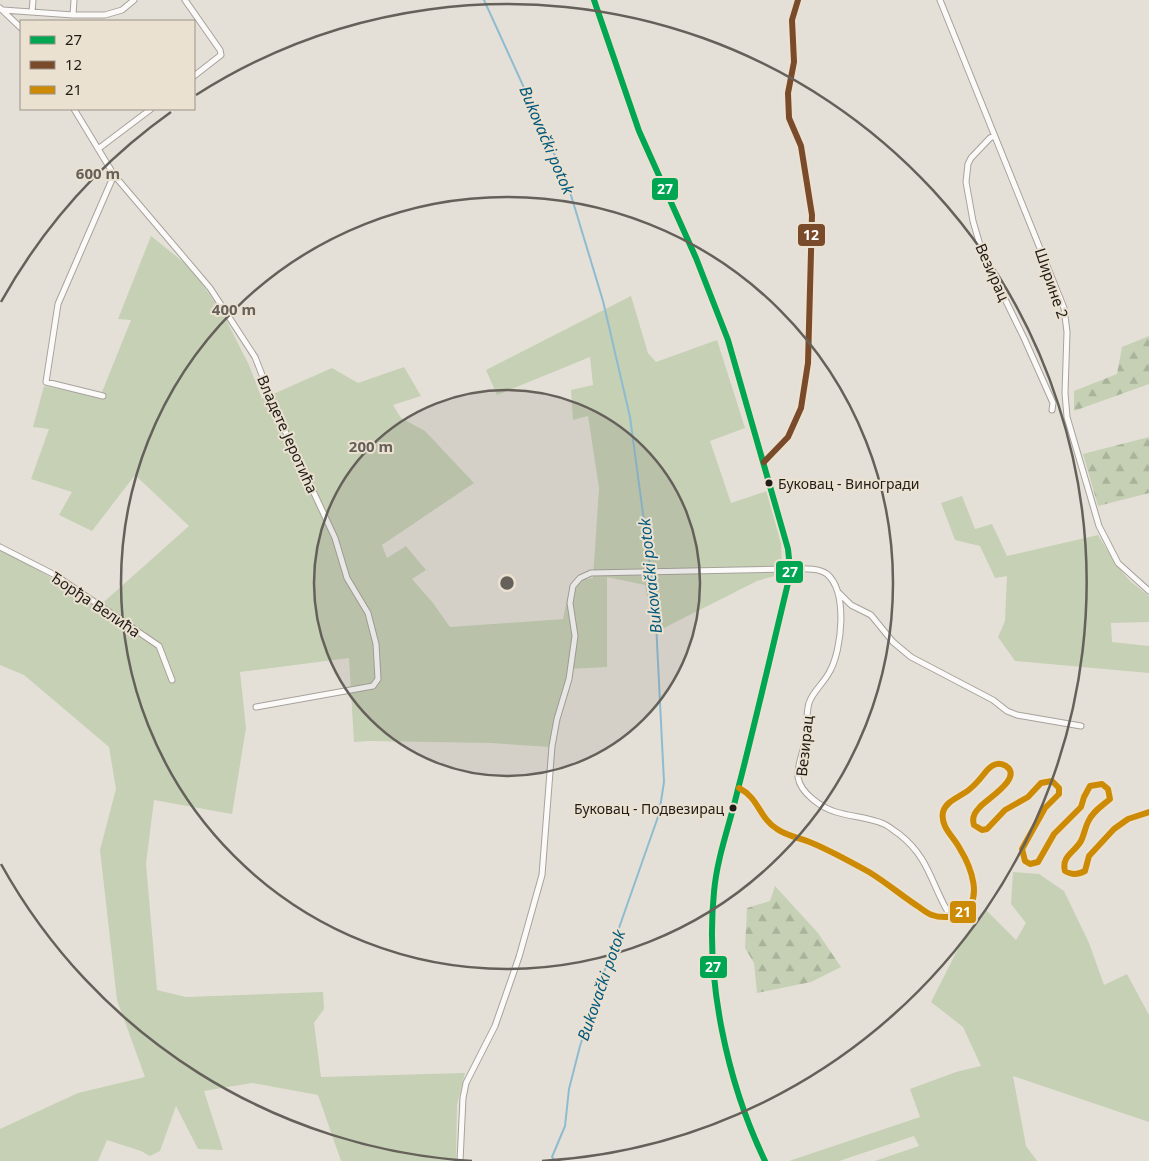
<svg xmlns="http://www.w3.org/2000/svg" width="1149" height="1161" font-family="'Noto Sans',sans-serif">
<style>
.green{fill:#c5d0b4}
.forest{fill:url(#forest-firs)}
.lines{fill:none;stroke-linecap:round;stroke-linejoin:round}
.stream{stroke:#8fbbd1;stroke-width:2}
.street-casing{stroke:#a7a29c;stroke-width:7}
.secondary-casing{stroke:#a7a29c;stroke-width:9}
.street{stroke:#fbfaf9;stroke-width:5}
.secondary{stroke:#fbfaf9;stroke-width:8}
.bus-1-casing{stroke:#ebe1d1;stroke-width:10}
.bus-2-casing{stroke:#ebe1d1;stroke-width:10}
.bus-3-casing{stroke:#ebe1d1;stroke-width:10}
.bus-1{stroke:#00a651;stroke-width:6}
.bus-2{stroke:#7a4b2a;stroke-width:6}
.bus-3{stroke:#cc8a05;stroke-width:6}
.ring{fill:none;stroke:#65615a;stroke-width:2.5}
.bus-dot{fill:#201c17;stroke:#ebe1d1;stroke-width:2}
.labels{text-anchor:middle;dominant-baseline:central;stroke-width:4;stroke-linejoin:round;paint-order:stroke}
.bus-label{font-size:14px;fill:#201c17;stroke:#ebe1d1;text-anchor:start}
.street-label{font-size:15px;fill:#201c17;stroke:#ebe1d1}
.water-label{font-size:16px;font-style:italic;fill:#02597d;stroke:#ebe1d1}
.centre{fill:#65615a;stroke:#ebe1d1;stroke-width:2.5}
.ring-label{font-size:15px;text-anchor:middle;font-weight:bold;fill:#65615a;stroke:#ebe1d1;stroke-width:4;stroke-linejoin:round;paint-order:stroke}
.line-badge{stroke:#ebe1d1;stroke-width:2}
.badge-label{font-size:14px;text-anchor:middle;font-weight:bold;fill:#fff}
</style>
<defs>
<pattern id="forest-firs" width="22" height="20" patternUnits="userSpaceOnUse" patternTransform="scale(1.25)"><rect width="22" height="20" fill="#c5d0b4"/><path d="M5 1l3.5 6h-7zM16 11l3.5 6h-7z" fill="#a9b29a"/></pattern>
</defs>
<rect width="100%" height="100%" fill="#e5e0d7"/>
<!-- green -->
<path class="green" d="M151,236l41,33 32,47 25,49 13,34 70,-31 26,15 46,-16 17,29 -28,9 8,13 24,13 49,52 -92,62 5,13 19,-12 20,24 -14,9 21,24 17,24 113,-8 4,-20 13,-19 13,-2 6,-90 -11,-72 -15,4 -2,-30 22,-5 -3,-28 -93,38 -11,-25 145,-74 17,57 8,9 61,-22 28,88 -35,13 21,62 36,-12 14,52 1,31 -25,7 -103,52 -9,-48 -38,-8v90l-38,2 -20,78 -58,-4 -122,-2 -15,1 -5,-84 -109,14 6,56 -14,86 -78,-14 -8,64 11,126 29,7 137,-5 1,17 -10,14 7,54 144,-4 -8,32 -1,56h-115l-23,-66 -66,-12 -48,8 19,59 -25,-1 -22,-43 -16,45 -10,5 -9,-5 -34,-11 -9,21h-98v-32l78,-36 67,-16 -28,-77 -17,-150 16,-61 -7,-42 -85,-72 -24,-10v-114c34,15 67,35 97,57l92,-82 -54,-51 -43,56 -33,-16 13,-23 -41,-13 18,-50 -16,-2 11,-41 56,11 31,-77 -13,-1z
M962,496l13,33 17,-5 15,32 91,-21 19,31 13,15 19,15v26l-38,1 1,19 37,4v27l-134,-12 -17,-24 7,-16 2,-45 -12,2 -15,-32 -25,-6 -14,-37z
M1013,872l26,2 25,17 25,52 15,42 23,-11 22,41v107l-136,-46 13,70 11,15h-162l44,-15 -5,-10 -75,25h-50l131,-44 -10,-28 46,-17 25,-6 -18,-39 -32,-25 33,-65 21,-28 31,31 10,-17 -15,-19z"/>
<!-- forest -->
<path class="forest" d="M1149,336v48l-75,27v-20l43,-17 5,-27z
M1149,437v56l-51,13 -15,-52z
M775,886l43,47 23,34 -30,15 -54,11 -3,-30 -9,-15 2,-40 23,-7z"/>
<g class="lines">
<!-- stream -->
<path class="stream" d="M484,0l83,182 36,119 27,116 25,186 9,179 -5,32 -46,131 -33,101 -11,43 -4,37 -13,31 3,4"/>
<defs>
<path id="street" d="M185,0l35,50 1,5 -27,21
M940,0l124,308 3,24 -2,61 2,24 32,109 19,37 31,28
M0,8l21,20
M3,10l70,5h32l17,-5 12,-10
M32,12l1,-12
M73,15l1,-15
M74,109l40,66 96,113 45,69 23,59 57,122 12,40 21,35 8,31 2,35 -5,7 -117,21
M994,136l-4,2 -19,20 -3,6 -2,18 7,39 9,31 42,86 29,65 -1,7
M98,149l53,-40
M103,396l-57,-14 12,-78 56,-129
M764,462l24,-25 13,-29 7,-45 4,-148 -11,-69 -12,-28 -1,-25 6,-31 -2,-42 6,-20
M0,547l55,28 104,71 13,34
M839,593l12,12 20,10 22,27 18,15 82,43 14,11 10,4 64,11
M739,788c20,10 20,30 38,41 10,7 23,9 35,14 19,8 39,19 57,29 18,11 33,24 50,35 4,3 9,7 13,8 8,3 22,3 30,-2 22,-13 9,-46 -2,-64 -6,-12 -20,-22 -17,-37 3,-12 20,-16 28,-24 5,-4 9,-9 13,-14 5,-7 13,-14 22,-8 18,12 -21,34 -27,42 -5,5 -7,11 -5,17l8,5 5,-1 18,-19 23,-13 13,-14 11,-2 7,7v6l-14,14 -23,41 3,12 5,3 8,-2 16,-28 27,-27 3,-10 6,-11 12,-2 6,5 2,10c-8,7 -18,13 -22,23 -3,6 -4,13 -7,19 -6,11 -20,15 -16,30 7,4 12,4 20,0l4,-15 25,-27 14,-10 21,-7
M460,1161l3,-63 3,-15 29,-57 24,-69 23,-82 10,-129 5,-27 12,-40 6,-43 -5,-33 3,-17 7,-8 11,-5 199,-4c11,0 28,-2 37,5 21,18 15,75 3,97 -6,12 -17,20 -21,32 -3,11 -2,22 -3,34 -2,13 -9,27 -8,40 2,16 24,31 38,35 16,5 32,5 48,12 5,2 10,7 15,10 32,25 32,52 52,83"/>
<path id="secondary" d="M594,0l45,131 57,127 32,82 60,209 2,20 -1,10c-17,70 -33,141 -51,210 -8,35 -21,68 -24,103 -9,88 13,190 51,269"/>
</defs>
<!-- street casing -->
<use href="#street" class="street-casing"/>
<!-- secondary casing -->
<use href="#secondary" class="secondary-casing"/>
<!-- street -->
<use href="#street" class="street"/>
<!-- secondary -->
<use href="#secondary" class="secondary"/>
<defs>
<path id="bus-1" d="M594,0l45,131 57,127 32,82 60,209 2,20 -1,10c-17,70 -33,141 -51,210 -8,35 -21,68 -24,103 -9,88 13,190 51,269"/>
<path id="bus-2" d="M764,462l24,-25 13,-29 7,-45 4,-148 -11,-69 -12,-28 -1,-25 6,-31 -2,-42 6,-20"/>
<path id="bus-3" d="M739,788c20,10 20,30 38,41 10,7 23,9 35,14 19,8 39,19 57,29 18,11 33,24 50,35 4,3 9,7 13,8 8,3 22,3 30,-2 22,-13 9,-46 -2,-64 -6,-12 -20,-22 -17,-37 3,-12 20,-16 28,-24 5,-4 9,-9 13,-14 5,-7 13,-14 22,-8 18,12 -21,34 -27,42 -5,5 -7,11 -5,17l8,5 5,-1 18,-19 23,-13 13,-14 11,-2 7,7v6l-14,14 -23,41 3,12 5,3 8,-2 16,-28 27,-27 3,-10 6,-11 12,-2 6,5 2,10c-8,7 -18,13 -22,23 -3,6 -4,13 -7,19 -6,11 -20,15 -16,30 7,4 12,4 20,0l4,-15 25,-27 14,-10 21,-7"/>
</defs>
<!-- bus-1 casing -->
<use href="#bus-1" class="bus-1-casing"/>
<!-- bus-2 casing -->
<use href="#bus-2" class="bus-2-casing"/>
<!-- bus-3 casing -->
<use href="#bus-3" class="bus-3-casing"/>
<!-- bus-1 -->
<use href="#bus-1" class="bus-1"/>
<!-- bus-2 -->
<use href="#bus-2" class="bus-2"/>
<!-- bus-3 -->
<use href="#bus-3" class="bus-3"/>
</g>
<!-- distance rings -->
<circle cx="507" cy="583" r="193" fill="#65615a" fill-opacity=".12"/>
<g class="ring">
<circle cx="507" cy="583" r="193"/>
<circle cx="507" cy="583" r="386"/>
<path d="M472 1161A579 579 0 0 1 1 864M1 302A579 579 0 0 1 171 112M196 95A579 579 0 1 1 542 1161"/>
</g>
<!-- markers -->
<g class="bus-dot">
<circle cx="769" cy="483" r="4.5"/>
<circle cx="733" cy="808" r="4.5"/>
</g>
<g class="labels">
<!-- bus labels -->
<g class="bus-label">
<text x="778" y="483">Буковац - Виногради</text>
<text x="724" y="808" text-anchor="end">Буковац - Подвезирац</text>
</g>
<!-- street labels -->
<g class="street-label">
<text transform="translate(993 272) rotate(66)">Везирац</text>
<text transform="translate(1052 283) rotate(71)">Ширине 2</text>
<text transform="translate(288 434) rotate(66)">Владете Јеротића</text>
<text transform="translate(96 604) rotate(34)">Ђорђа Велића</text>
<text transform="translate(804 746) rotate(-84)">Везирац</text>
</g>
<!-- water labels -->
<g class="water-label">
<text transform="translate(547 140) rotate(67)">Bukovački potok</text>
<text transform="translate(650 576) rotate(-96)">Bukovački potok</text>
<text transform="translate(601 985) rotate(-71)">Bukovački potok</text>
</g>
</g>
<circle cx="507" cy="583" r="8" class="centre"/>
<g class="ring-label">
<text x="98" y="179">600 m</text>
<text x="234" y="315">400 m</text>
<text x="371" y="452">200 m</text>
</g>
<g class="line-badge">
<rect x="651" y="177" width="28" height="24" rx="5" fill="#00a651"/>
<rect x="797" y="223" width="29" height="24" rx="5" fill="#7a4b2a"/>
<rect x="775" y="560" width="29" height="24" rx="5" fill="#00a651"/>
<rect x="949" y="900" width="28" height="24" rx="5" fill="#cc8a05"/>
<rect x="699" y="955" width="29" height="24" rx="5" fill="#00a651"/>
</g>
<g class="badge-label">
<text x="665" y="194">27</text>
<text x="811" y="240">12</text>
<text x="790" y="577">27</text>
<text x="963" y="917">21</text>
<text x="713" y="972">27</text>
</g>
<!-- legend -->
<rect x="20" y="20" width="175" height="90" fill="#ebe1d1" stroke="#9a9287"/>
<rect x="30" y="36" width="25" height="8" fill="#00a651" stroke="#9a9287"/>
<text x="65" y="45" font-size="15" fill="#201c17">27</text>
<rect x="30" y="61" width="25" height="8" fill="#7a4b2a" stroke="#9a9287"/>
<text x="65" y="70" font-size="15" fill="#201c17">12</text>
<rect x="30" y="86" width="25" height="8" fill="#cc8a05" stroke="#9a9287"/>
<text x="65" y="95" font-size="15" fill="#201c17">21</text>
</svg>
